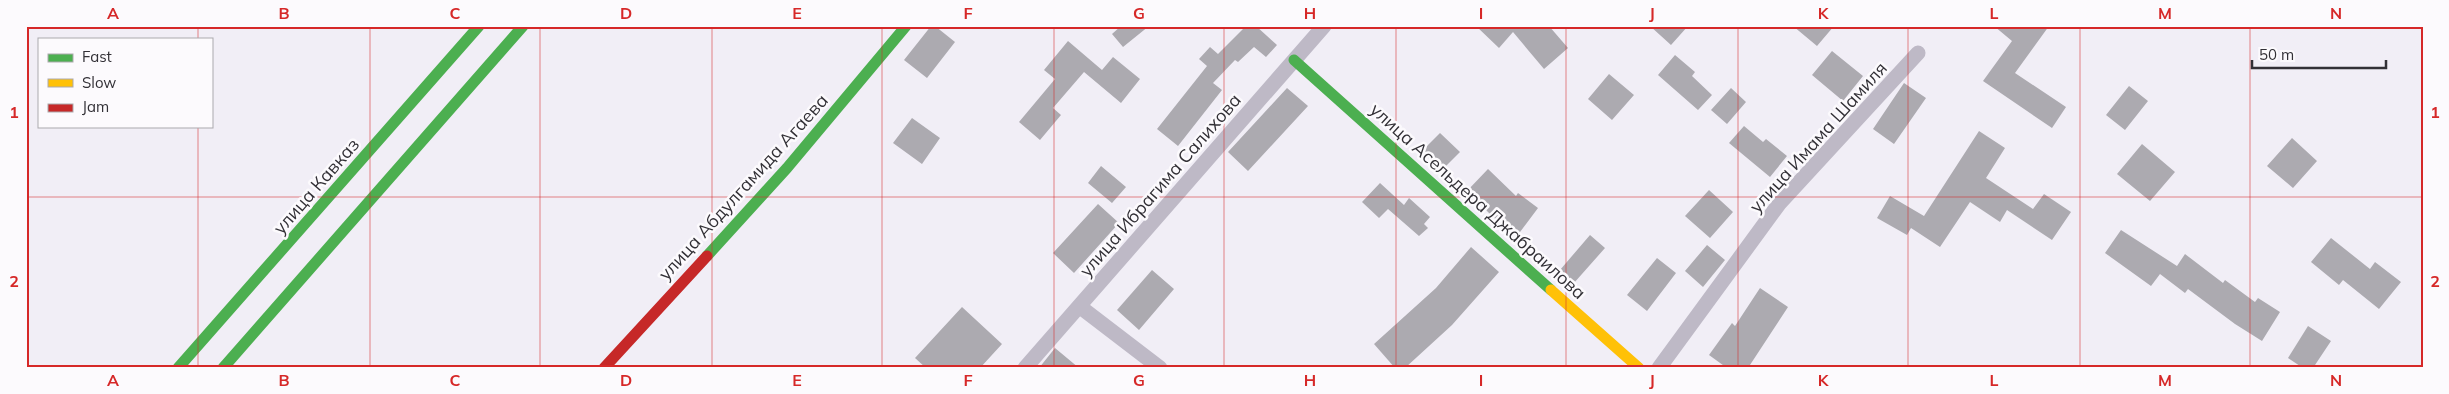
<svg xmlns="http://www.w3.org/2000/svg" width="2449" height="394" font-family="Mulish,sans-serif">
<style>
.building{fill:#acaab0}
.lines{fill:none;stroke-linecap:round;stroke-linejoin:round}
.street{stroke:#beb9c6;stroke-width:15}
.fast{stroke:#4caf50;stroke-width:11}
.slow{stroke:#ffc107;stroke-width:11}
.jam{stroke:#c62828;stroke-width:11}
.grid{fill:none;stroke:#d62828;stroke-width:1;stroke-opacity:0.55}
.labels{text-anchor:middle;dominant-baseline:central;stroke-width:5;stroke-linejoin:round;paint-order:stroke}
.street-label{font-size:18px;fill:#323036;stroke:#fcfafd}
.neatline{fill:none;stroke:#d62828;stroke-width:2}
.grid-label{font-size:16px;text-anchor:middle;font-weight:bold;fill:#d62828}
</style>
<rect width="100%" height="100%" fill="#f1eef6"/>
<!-- building -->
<path class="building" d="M931,26h4l20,16 -28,36 -23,-18z
M1121,26h28l-26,21 -11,-13z
M1246,26h10l21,19 -11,12 -12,-10 -16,15 -3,-2 -22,23 9,7 -44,56 -21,-17 50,-63 -8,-7 11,-12 8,7z
M1476,26h73l19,22 -24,21 -31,-37 -14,16z
M1650,26h38l-17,19z
M1793,26h41l-17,20z
M1994,26h55l-34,47 51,34 -14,21 -69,-47 29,-40z
M1068,41l34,29 11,-13 27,22 -19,24 -37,-31 -31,36 8,7 -21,25 -21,-18 36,-43 -11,-9z
M1832,51l31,25 -20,25 -31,-26z
M1675,55l20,17 -3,4 20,19 -14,15 -40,-35z
M1609,74l25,21 -22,25 -24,-21z
M1904,83l22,15 -32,46 -21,-15z
M2129,86l19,15 -23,29 -19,-15z
M1287,88l21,18 -60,65 -20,-19z
M1731,88l15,14 -19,22 -16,-14z
M912,118l28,20 -18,26 -29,-21z
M1744,126l19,16 3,-3 21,17 -17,21 -41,-34z
M1979,131l26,17 -19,30 47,31 11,-15 27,18 -19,28 -45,-30 -7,12 -30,-20 -30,45 -29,-19 -4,7 -30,-17 13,-22 34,20z
M1440,133l20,19 -18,18 -20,-19z
M2292,138l25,23 -24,27 -26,-22z
M2142,144l33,28 -25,29 -33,-27z
M1101,166l25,21 -14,16 -24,-20z
M1488,169l28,27 2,-3 20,15 -21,28 -25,-20 -25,-25z
M1380,183l24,22 5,-7 21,19 -6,7 4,4 -9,8 -31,-27 -9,9 -17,-16z
M1709,190l24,22 -23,26 -25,-22z
M1098,204l21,19 -45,50 -21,-20z
M2121,230l56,36 8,-12 38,29 2,-3 30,22 3,-4 22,14 -18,29 -27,-17 -47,-35 -3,4 -25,-19 -9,12 -46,-33z
M1590,235l15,13 -31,35 -14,-13z
M2331,238l39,31 5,-7 26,20 -22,27 -36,-29 -4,5 -28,-23z
M1707,245l18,15 -22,27 -18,-16z
M1471,247l28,25 -47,53 -47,43h-10l-21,-24 62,-56z
M1657,258l19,15 -29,38 -20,-16z
M1152,270l22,19 -35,41 -22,-20z
M1760,288l28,19 -40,61h-21l-18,-13 23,-32 3,3z
M962,307l40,37 -22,24h-54l-11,-10z
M2308,326l23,15 -18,27h-10l-15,-10z
M1055,348l24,20h-40z"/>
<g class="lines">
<!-- street -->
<path class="street" d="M1079,306l81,62
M1025,368l299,-342
M1659,368l120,-164 139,-151"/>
<!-- fast -->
<path class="fast" d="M1294,60l257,230
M707,256l80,-88 119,-142
M178,368l301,-342
M223,368l300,-342"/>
<!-- slow -->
<path class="slow" d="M1551,290l88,78"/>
<!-- jam -->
<path class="jam" d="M604,368l103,-112"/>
</g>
<!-- grid -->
<path class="grid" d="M198,26v13M370,26v342M540,26v342M712,26v342M882,26v342M1054,26v342M1224,26v342M1396,26v342M1566,26v342M1738,26v342M1908,26v342M2080,26v342M2250,26v342M198,126v242M26,197h2397"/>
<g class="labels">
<!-- street labels -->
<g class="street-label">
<text transform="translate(1818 137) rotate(-48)">улица Имама Шамиля</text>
<text transform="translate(1160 185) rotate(-49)">улица Ибрагима Салихова</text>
<text transform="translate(316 186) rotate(-49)">улица Кавказ</text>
<text transform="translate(743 187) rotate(-48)">улица Абдулгамида Агаева</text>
<text transform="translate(1478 201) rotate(42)">улица Асельдера Джабраилова</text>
</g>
</g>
<!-- border -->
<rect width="2449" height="394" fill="none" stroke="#fcfafd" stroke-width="55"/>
<!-- legend -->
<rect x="38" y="38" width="175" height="90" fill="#fcfafd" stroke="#aba9ad"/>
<rect x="48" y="54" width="25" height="8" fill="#4caf50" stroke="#aba9ad"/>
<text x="82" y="62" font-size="15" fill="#323036">Fast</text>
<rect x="48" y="79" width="25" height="8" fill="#ffc107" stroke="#aba9ad"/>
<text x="82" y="88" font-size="15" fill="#323036">Slow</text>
<rect x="48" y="104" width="25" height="8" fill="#c62828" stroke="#aba9ad"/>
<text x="82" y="112" font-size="15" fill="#323036">Jam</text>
<!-- scale -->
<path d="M2252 60v8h134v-8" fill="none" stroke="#323036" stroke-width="2.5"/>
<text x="2259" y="60" font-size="15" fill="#323036" stroke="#fcfafd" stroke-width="4" paint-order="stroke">50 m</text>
<rect x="28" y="28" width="2394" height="338" class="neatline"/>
<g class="grid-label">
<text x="113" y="19">A</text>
<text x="284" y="19">B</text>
<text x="455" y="19">C</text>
<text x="626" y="19">D</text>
<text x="797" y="19">E</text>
<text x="968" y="19">F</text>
<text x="1139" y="19">G</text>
<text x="1310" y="19">H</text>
<text x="1481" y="19">I</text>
<text x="1652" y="19">J</text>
<text x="1823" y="19">K</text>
<text x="1994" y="19">L</text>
<text x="2165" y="19">M</text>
<text x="2336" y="19">N</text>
<text x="14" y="118">1</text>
<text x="2435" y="118">1</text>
<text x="14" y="287">2</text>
<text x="2435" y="287">2</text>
<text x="113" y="386">A</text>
<text x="284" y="386">B</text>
<text x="455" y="386">C</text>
<text x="626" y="386">D</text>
<text x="797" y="386">E</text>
<text x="968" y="386">F</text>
<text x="1139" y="386">G</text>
<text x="1310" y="386">H</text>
<text x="1481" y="386">I</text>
<text x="1652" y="386">J</text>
<text x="1823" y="386">K</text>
<text x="1994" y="386">L</text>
<text x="2165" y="386">M</text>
<text x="2336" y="386">N</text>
</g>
</svg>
